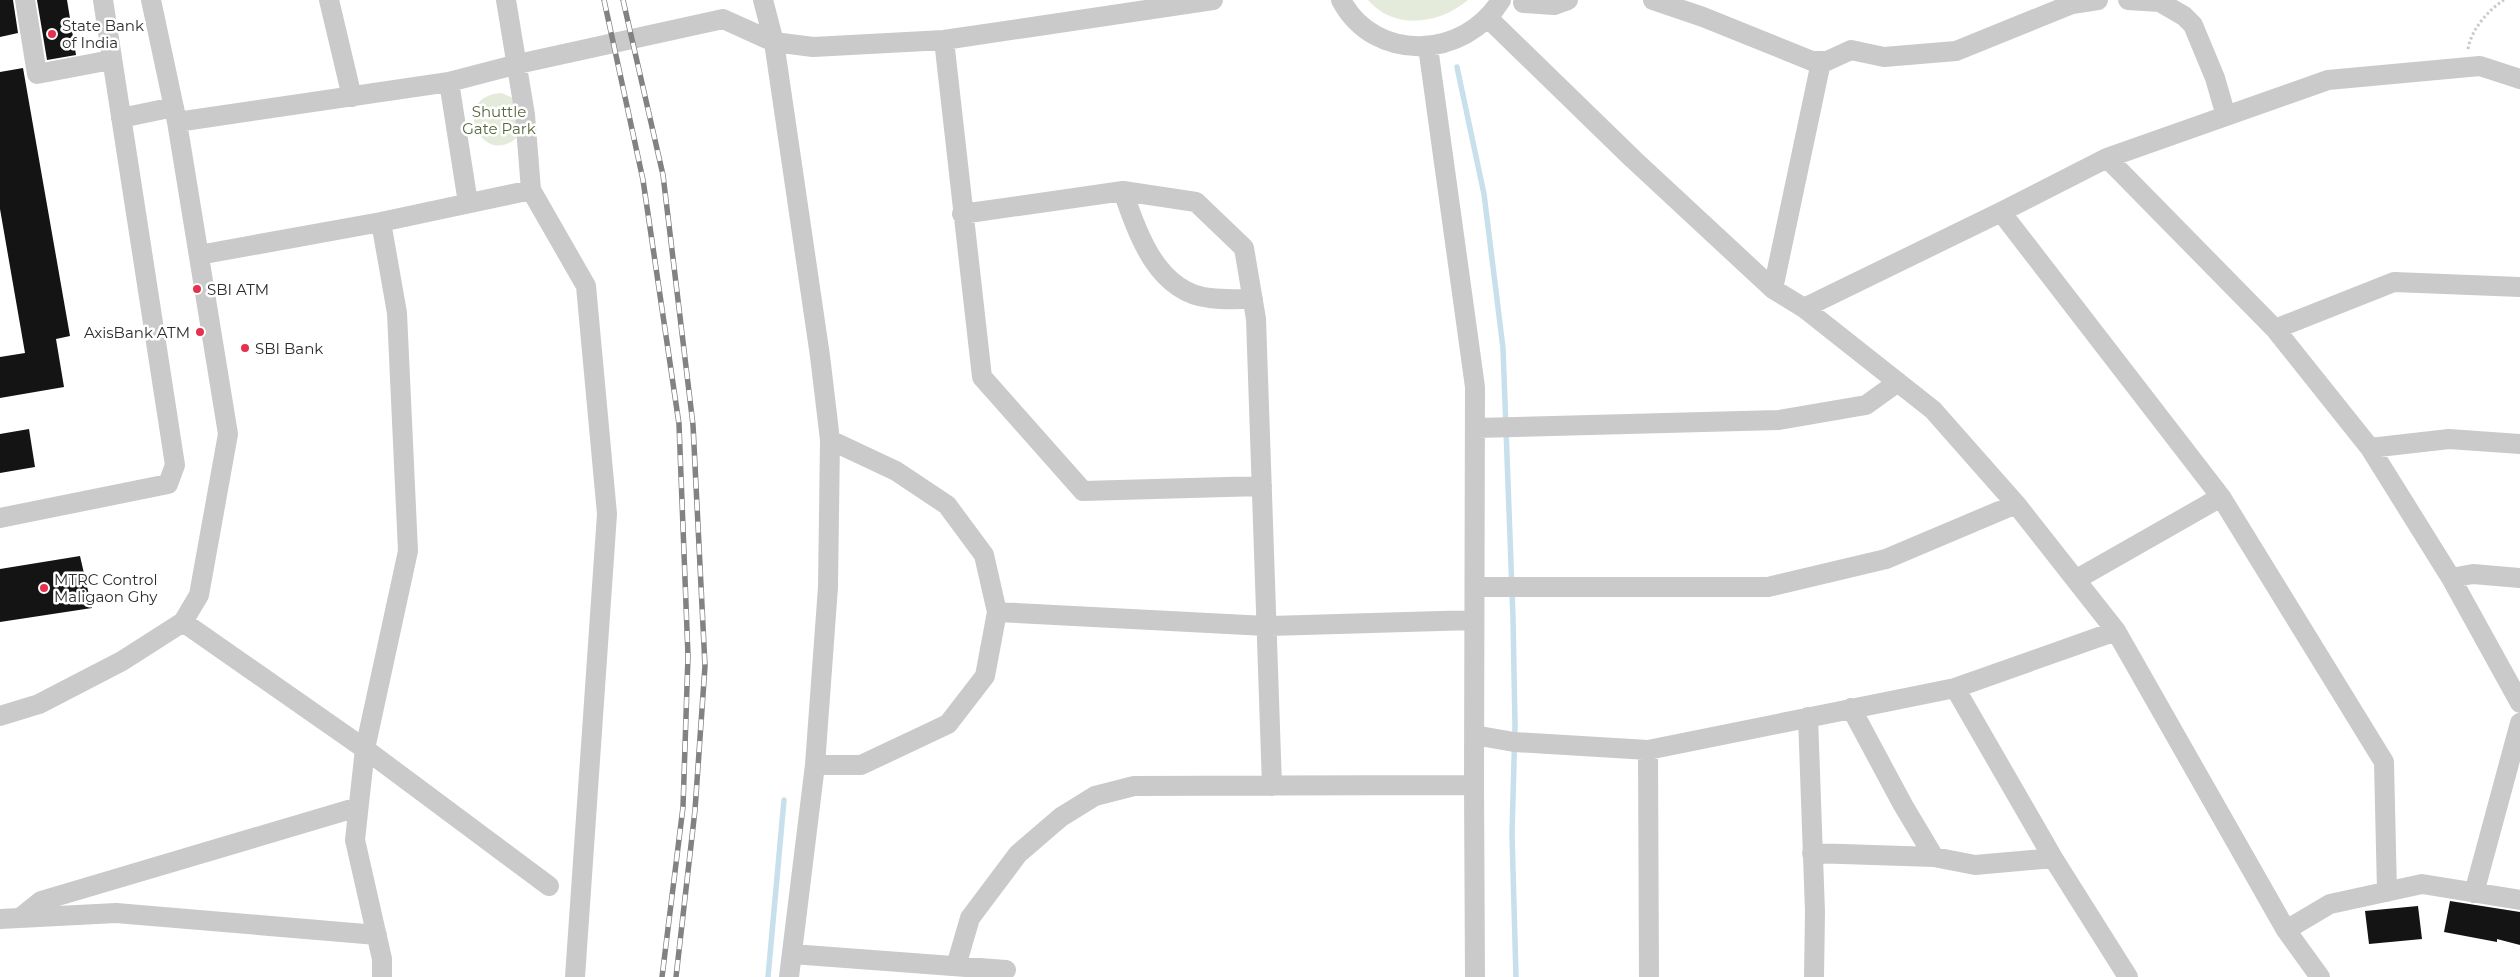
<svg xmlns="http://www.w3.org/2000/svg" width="2520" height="977" font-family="Montserrat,sans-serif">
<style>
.green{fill:#e5ebdb}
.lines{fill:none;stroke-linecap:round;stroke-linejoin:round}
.stream{stroke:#c7e0eb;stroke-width:5.5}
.building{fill:#141414}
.path{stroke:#cacaca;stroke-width:3;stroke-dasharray:2.5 2.5;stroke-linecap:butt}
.minor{stroke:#cacaca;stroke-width:20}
.rail-casing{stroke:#828282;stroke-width:5.5}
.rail{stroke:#fff;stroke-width:4;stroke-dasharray:11;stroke-linecap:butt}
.poi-dot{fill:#e3314f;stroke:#fff;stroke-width:2}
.labels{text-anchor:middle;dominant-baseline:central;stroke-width:5;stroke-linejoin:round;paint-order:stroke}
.poi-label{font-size:15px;fill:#2d2d2d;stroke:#fff;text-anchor:start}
.park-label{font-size:15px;fill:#55683b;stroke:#fff}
</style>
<rect width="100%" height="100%" fill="#fff"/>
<!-- green -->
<path class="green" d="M1368,0h100c-28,24 -74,31 -100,0z
M502,93l15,7 5,32c-36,45 -77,-36 -20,-39z"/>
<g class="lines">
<!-- stream -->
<path class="stream" d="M1457,67l27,127 19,154 10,270 2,107 -3,109 4,143
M768,977l16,-177"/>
</g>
<!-- building -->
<path class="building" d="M0,0h13l5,33 -18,4z
M37,0h30l9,55 -29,5z
M23,68l47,268 -14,3 8,48 -64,11v-41l25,-4 -25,-144v-137z
M29,429l6,38 -35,6v-39z
M80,556l12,52 -92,14v-53z
M2450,901l70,11v33l-23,-6v3l-53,-10z
M2418,906l4,33 -53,5 -4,-33z"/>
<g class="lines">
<!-- path -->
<path class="path" d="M2468,49c3,-19 20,-39 36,-49"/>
<!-- minor -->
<path class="minor" d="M25,0l12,74 74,-14
M329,0l23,97
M506,0l19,115 6,75 55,96 21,228 -32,463
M763,0l11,42 46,314 10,84 -2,147 -13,178 -26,212
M1341,0c34,64 124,59 160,0
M1653,0l50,17 109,44h15l24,-11 33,7 72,-6 116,-47 26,-4
M2128,0l32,2 24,14 9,9 22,53 11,38
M1523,3l31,2 14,-5
M1488,18l145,141 140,130 31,19 129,102 83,94 100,127 170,299 34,47
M944,40l38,337 101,114 179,-5
M1428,47l47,340 -1,398 1,192
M2520,79l-40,-13 -152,14 -221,78 168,171 95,119 81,130 69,125
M449,82l19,121
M121,118l53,-11
M177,122l272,-40 69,-18 205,-45 51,23 39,5 131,-7 269,-40
M1123,191c14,43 35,102 87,107 14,2 29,1 43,1
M2001,212l220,285 163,265 3,130
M962,214l161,-23 73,11 48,46 12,71 16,467
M381,222l16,91 11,238 -43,198 -10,91 27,119v18
M199,255l182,-33 150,-32
M1773,289l48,-227
M1804,308l197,-96 106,-54
M2275,329l119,-47 126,5
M1475,428l304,-8 87,-15 32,-23
M2370,448l79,-9 71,5
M0,518l168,-34 7,-19 -72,-465
M2451,578l22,-4 47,4
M2077,579l144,-82
M1475,587h293l118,-28 130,-55
M997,612l269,14 208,-6
M183,622l182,127 184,137
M1955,688l98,170 75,119
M1851,708l52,97 31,52 41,8 78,-7
M0,716l39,-12 83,-43 61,-39 16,-27 29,-161 -51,-312 -26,-122
M1808,717l7,195 -1,65
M1474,735l40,7 134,8 307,-62 161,-57
M1648,750l1,227
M815,765h46l87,-41 37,-48 12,-64 -13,-57 -37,-50 -51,-34 -66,-31
M1812,853l122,4
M2474,893l46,-170
M21,917l20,-16 317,-94
M0,919l116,-6 261,22
M2286,930l44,-26 92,-20 98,16
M792,954l214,16
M956,966l14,-48 48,-64 43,-37 34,-21 39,-10 340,-1"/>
<defs>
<path id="rail" d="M604,0l39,180 36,244 9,232 -5,151 -21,170
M623,0l40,175 30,250 12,241 -10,144 -19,167"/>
</defs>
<!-- rail casing -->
<use href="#rail" class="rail-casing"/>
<!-- rail -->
<use href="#rail" class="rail"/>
</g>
<!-- markers -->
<g class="poi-dot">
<circle cx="52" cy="34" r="5"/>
<circle cx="197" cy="289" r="5"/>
<circle cx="200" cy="332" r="5"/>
<circle cx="245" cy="348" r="5"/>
<circle cx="44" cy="588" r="5"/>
</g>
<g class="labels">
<!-- poi labels -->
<g class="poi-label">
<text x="62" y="25">State Bank<tspan x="62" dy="17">of India</tspan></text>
<text x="207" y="289">SBI ATM</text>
<text x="190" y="332" text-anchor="end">AxisBank ATM</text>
<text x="255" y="348">SBI Bank</text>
<text x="54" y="579">MTRC Control<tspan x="54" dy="17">Maligaon Ghy</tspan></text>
</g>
<!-- park labels -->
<g class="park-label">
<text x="499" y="111">Shuttle<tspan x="499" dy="17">Gate Park</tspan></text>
</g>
</g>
</svg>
